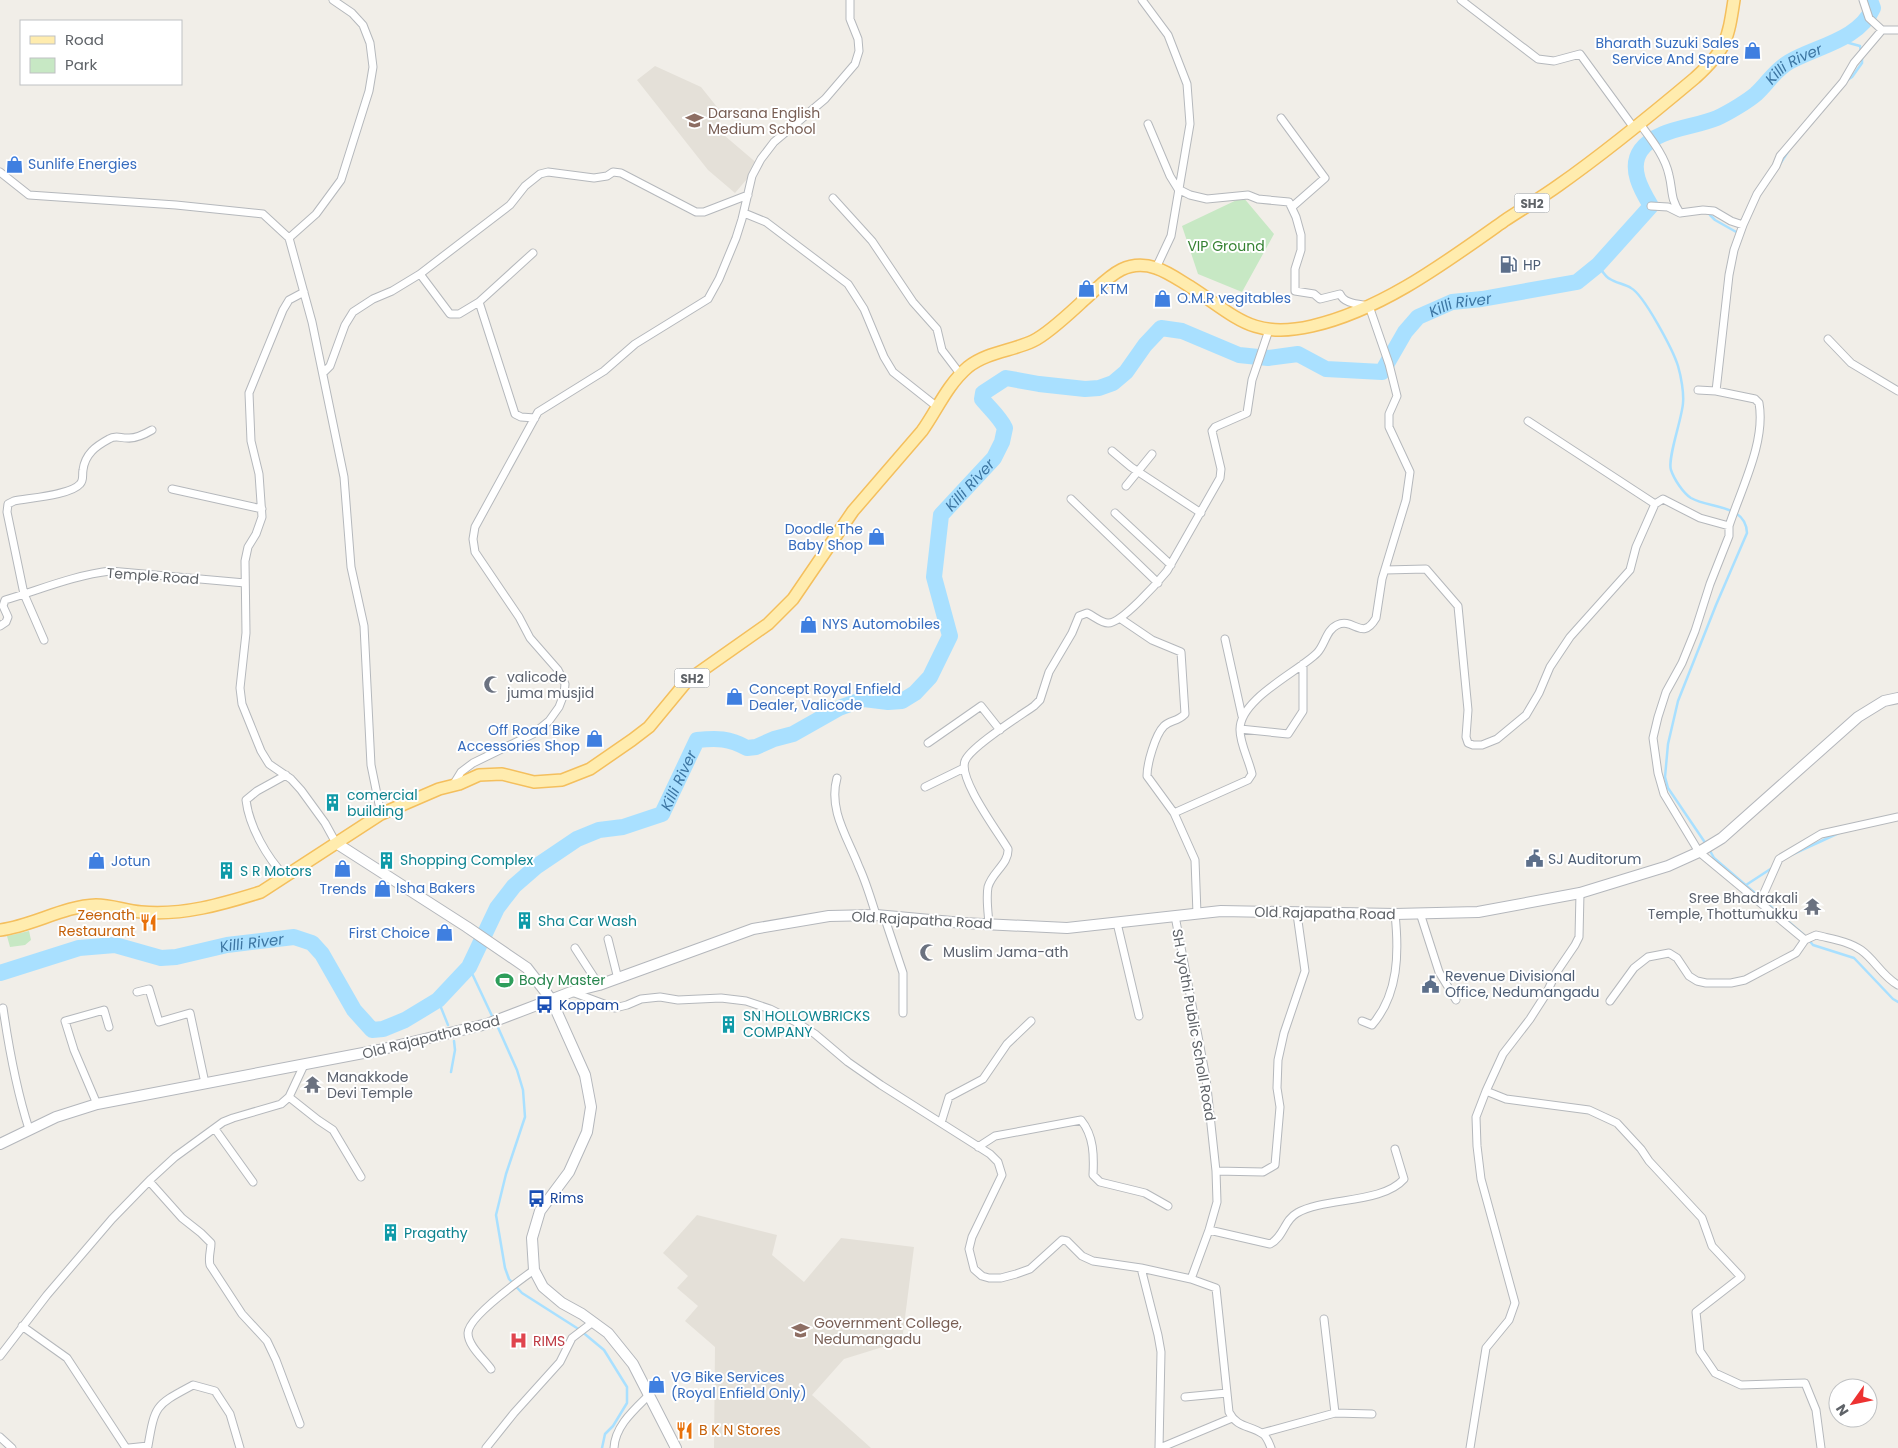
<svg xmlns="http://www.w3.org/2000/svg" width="1898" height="1448" font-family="Poppins,sans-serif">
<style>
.education{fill:#e4e0d8}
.green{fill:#c7e8c4}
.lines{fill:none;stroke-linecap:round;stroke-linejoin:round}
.stream{stroke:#a9e0ff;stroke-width:2.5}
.river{stroke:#a9e0ff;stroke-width:16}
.minor-casing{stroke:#b5b8bc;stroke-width:9}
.secondary-casing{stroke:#b4b7bc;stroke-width:12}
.primary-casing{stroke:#f4bf5d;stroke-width:14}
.minor{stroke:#fff;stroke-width:7}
.secondary{stroke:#fff;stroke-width:10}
.primary{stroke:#ffecae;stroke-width:11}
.labels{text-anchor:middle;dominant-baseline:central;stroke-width:4;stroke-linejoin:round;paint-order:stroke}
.shield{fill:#fff;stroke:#8f9295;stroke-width:1}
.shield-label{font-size:12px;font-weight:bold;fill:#5f6368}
.shop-label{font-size:14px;fill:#366cbe;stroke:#fff;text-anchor:start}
.education-label{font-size:14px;fill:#785e54;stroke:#fff;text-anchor:start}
.park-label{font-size:14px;fill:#358232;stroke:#fff}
.service-label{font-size:14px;fill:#4e5e75;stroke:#fff;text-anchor:start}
.street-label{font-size:14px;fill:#5f6368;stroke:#fff}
.worship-label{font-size:14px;fill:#5b616d;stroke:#fff;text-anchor:start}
.culture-label{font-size:14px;fill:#0d838f;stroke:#fff;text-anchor:start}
.food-label{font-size:14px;fill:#c56008;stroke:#fff;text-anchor:end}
.leisure-label{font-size:14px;fill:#27864d;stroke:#fff;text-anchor:start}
.transit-label{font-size:14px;fill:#164399;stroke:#fff;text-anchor:start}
.health-label{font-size:14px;fill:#be3a42;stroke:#fff;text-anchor:start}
.water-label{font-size:15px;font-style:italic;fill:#3d76a3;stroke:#fff}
</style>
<rect width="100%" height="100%" fill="#f1eee8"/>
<!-- education -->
<path class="education" d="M655,66l46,21 20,25 -3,18 41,35 -24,28 -27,-23 -71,-90z
M697,1215l80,20 -5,20 32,27 37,-44 73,9 -12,94 -58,18 -32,36 59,53h-157l1,-101 -30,-26 13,-15 -21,-18 11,-12 -25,-23z"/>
<!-- green -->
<path class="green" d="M1243,197l31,37 -32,58 -44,-18 -16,-48z
M29,931l2,9 -6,5 -15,2 -3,-11z"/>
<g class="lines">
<!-- stream -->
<path class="stream" d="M1838,40l22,6 1,6
M1846,81l6,-4 10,-14v-5
M1780,164l9,-14
M1710,215l5,5 23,13
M1598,265c3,4 7,12 12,14 6,4 15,5 21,9 13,7 42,62 47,78 3,10 6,27 5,37 -1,16 -16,56 -12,67 3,9 12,23 20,28 19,11 55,6 56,35l-31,72 -38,96 -10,43 -3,33 3,11 38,56
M1709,849l5,9 90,77
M1791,855l50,-23
M1746,885l26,-17
M1808,939l5,6 41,13 39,41 5,3
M469,967l24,51
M438,1000l10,25
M496,1023l21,47 6,20 2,27 -19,57 -10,41 9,53 4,11 13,14 58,37 24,20 23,37v16l-14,23 -8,8 -3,14
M451,1072l4,-22 -1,-9"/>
<!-- river -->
<path class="river" id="s1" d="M0,973l79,-25 36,-3 46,13 15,-1 51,-12 67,-8 18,6 10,11 32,56 18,20 11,-1 22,-9 33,-20 31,-33 28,-59 17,-22 23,-20 40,-27 22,-9 24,-3 39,-13 35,-74c20,-2 32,-2 50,8l9,-1 18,-8 19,-5 46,-26 25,-9 24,3 14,-1 13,-8 15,-16 20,-41 -16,-59 7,-62 53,-57 8,-16 3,-14c-6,-12 -15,-19 -23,-29l1,-6 23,-15 33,6 46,5 14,-1 14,-5 13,-11 19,-27 16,-17 21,3 57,24 29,3 30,-4 28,15 56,3 23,-40 13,-15 34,-15 30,-3 95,-17 21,-17 53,-59c-9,-15 -23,-38 -10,-56 16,-22 53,-22 76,-32 11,-5 31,-17 39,-24 12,-11 18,-23 33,-32 28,-16 70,-22 84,-54l-3,-8"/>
<defs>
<path id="minor" d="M1142,0l26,35 19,49 3,40 -19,112 -15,32
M1461,0l77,59 16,2 26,-7 54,74
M1882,30h16
M1281,118l44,60 -33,29
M1148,124l22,52 8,13 12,6 17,4 41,-4 10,4 31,3 7,15 5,18v15l-6,19v22l19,3 6,5 20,-5c4,10 19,10 29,12l20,58 8,32 -8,18v13l21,45 -4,28 -24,79 -6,39c-14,24 -22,-1 -39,7 -11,5 -12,20 -20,28 -19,19 -78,46 -77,77 0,14 9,30 12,44l-4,6 -74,33
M1640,124c11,15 25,32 29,51 4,16 1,23 11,38
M0,172l29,23 147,10 87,9 26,24 23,84 32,155 7,90 13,59 7,139 10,49
M833,198l39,43 41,61 24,27 5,21 19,25
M1651,206l17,1 12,6 23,-3 11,1 17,10 12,4 14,-31 19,-28 4,-10 63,-74 11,-19 28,-33 -13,-12 -6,-18
M744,213l22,9 82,62 16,25 20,48 9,15 43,34
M1743,225l-9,25 -5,25 -13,116 39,8 4,4c7,39 -18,86 -30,123v10l-19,48 -15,47 -13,32 -16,29 -8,25 -5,21 5,35 6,21 35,58 106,88
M289,238l27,-24 25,-34 28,-89 4,-24 -3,-24 -7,-18 -11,-12 -19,-13
M533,253l-54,49 36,112 6,3 14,1
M420,274l30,40h9l20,-12
M304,292l-15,8 -6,10 -34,83 2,48 8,33 3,43 -6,17 -8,13 -3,14 1,72 -6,55 2,16 19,47 8,13 22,15 10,11 24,33 11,20
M1828,339l23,24 47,28
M323,373l7,-7 15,-41 8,-13 20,-13 19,-8 28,-17 90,-69 15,-19 15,-12 8,-2 46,6 13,-2 6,-4 8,1 75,39h8l44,-17
M1698,390l18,1
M1528,421l127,83
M1112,451l19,16 70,46
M1126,486l26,-32
M172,489l90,20
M1071,499l87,84
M1115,513l56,52
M1385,570l41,-1 32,37 10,104 -2,27 2,6 5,2h9l15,-6 29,-24 13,-22 11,-26 20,-30 60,-67 6,-23 19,-43 8,-5 37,19 29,8
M1121,619l31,21 29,12 4,62c-8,8 -15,6 -21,12 -9,9 -17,38 -17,50l27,37 21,47 2,54
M0,626l6,-4 2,-5 -5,-11 2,-6c34,-10 70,-25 105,-29l135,12
M1225,639l17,77
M44,640l-20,-46 -17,-82 1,-8 6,-3c15,-3 57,-6 66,-17 4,-4 2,-9 3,-14 2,-16 13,-24 26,-31 6,-4 11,-1 18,-1 9,1 18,-4 25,-8
M1240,729l48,5 15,-23v-47
M928,743l53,-37 19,24
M837,778c-9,32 11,60 22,89 7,15 12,32 17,48
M453,785l8,-13 12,-9 60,-29 16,-13 10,-14 5,-13 1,-10 -7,-14 -28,-32 -11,-21 -44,-65 -2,-13 2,-12 63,-115 66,-41 31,-27 73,-45 11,-20 17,-41 6,-19 10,-43 9,-17 13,-17 51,-43 30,-35 4,-13 -1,-12 -8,-20v-19
M925,787l39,-19
M285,876c-18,-18 -36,-50 -39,-76l11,-9 29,-16
M1580,893l-1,44 -4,8 -19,28 -10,21 -16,25 -27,35 -17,37 20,8 83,11 28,13 24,26 8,12 53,57 10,28 29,31 -45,35 4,39 15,22 26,12 64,-2 11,27 5,38
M1760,902l19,-43 42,-25 77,-17
M1420,913l19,59 17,28
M884,916l19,57v40
M1175,916l31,162 10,93 1,31 -8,28 -18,49 25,9 13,124c8,16 21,13 34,22 4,3 6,9 8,14
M989,923c-1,-11 -3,-25 -1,-36 4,-15 21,-23 20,-38 -10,-17 -50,-70 -43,-88 5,-14 55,-45 69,-55l6,-6 9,-28 23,-39 7,-17 8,-3c7,3 14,10 21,10 13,1 50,-41 59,-52l53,-93 1,-9 -9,-38 3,-4 32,-14 5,-33 17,-50
M1117,923l22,93
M608,939l10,40
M1805,940l11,-5c15,4 32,6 45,15 14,10 21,26 37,35
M575,948l24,37
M137,992l12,-3 10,33 31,-9 15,70
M572,992l43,16 12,-3 14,-6 19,-2 18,3 43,-2 25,3 24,8 26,13 19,12 33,28 33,23 109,69 8,8 4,13 -30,62 -3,12 5,20 8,7 7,2h12l15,-4 14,-5 32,-29 5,1 15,15 11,5 48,7 50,11
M1610,1001l24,-33 14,-11 21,-4 8,5 12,18 8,5 9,2h25l14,-3 51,-27 9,-13
M3,1008c6,41 13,81 26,121
M1362,1021l10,4c27,-31 27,-73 23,-111
M289,1097l29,23 15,10 28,47
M97,1104l-23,-54 -9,-29 39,-11 5,17
M941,1123l8,-26 34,-18 24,-35 24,-23
M215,1129l38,53
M978,1147l17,-11 86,-16c13,16 13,36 12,55l7,7 45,11 23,13
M1216,1171l47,1 12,-7 5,-58 -3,-19 1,-28 6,-27 21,-62 -8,-57
M149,1181l33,37 19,15 10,10c0,8 -3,14 -1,22l32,49 25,27 9,19 24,64
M1209,1230l61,14c14,-7 14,-24 27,-31 28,-16 85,-9 107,-34l-9,-30
M1141,1268l17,67 3,17 -2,96
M1324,1319l11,94
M22,1326l45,32 59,90
M0,1356l47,-61 65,-76 39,-40 24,-22 48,-35 10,-4 48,-14 8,-7 15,-32
M491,1369c-7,-10 -23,-23 -23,-36 0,-16 52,-53 66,-63
M1185,1397l42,-4
M1262,1433l73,-20 37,1
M0,1437l12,11
M129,1448l19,-2c7,-42 8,-41 45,-61l22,6 15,23 10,34
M486,1448l28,-35 46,-51 12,-24 21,-16
M614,1448c1,-22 20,-38 35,-53
M1160,1448l72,-30
M1470,1448l16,-100 23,-28 6,-17 -34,-124 -4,-33 -1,-29 10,-26"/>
<path id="secondary" d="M336,843l131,84 60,41 24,31 34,76 6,32 -4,25 -18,40 -29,39 -8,27 2,32 9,17 19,16 20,11 26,19 25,31 43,84
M0,1144l56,-27 41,-13 282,-54 108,-26 84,-32 28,-7 154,-56 76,-13 47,-1 87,8 104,5 154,-17 174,3 83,-2 102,-19 88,-27 31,-14 23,-14 136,-121 26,-16 14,-3"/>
<path id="primary" d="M0,930c32,-4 64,-24 96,-25 16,0 30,6 45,7 41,4 82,-8 120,-20l120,-78 58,-25 20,-5 20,-9 23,-1 32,8 28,-2 28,-11 42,-29 17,-13 38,-46 81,-57 25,-25 60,-88 69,-80c15,-21 25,-46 46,-64 19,-15 44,-16 65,-26 15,-7 39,-30 51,-41 22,-19 39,-43 72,-32 12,4 23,12 33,18 47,30 63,54 123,40 70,-16 134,-64 192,-105 18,-12 37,-23 55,-36 47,-33 92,-70 136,-107 31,-28 33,-38 39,-78"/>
</defs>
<!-- minor casing -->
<use href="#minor" class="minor-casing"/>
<!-- secondary casing -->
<use href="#secondary" class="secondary-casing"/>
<!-- primary casing -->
<use href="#primary" class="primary-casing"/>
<!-- minor -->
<use href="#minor" class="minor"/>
<!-- secondary -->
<use href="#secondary" class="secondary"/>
<!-- primary -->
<use href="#primary" class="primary"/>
</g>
<!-- icons -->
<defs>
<symbol id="shop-bare" viewBox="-9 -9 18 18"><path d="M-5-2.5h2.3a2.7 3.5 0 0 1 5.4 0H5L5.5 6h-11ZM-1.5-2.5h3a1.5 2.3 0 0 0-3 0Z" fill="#3f7fe0" stroke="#fff" stroke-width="2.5" paint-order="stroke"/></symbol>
<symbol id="school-bare" viewBox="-9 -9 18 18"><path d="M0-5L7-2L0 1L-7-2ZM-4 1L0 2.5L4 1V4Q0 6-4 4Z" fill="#8d6e63" stroke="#fff" stroke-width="2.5" paint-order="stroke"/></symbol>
<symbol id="fuel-bare" viewBox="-9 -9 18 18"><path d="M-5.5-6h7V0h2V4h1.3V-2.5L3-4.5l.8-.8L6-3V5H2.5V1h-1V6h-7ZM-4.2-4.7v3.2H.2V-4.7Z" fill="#5c6f8a" stroke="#fff" stroke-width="2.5" paint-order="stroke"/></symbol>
<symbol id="mosque-bare" viewBox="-9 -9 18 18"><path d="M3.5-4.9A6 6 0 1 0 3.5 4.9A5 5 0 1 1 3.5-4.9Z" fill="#6b7280" stroke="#fff" stroke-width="2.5" paint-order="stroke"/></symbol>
<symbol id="building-bare" viewBox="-9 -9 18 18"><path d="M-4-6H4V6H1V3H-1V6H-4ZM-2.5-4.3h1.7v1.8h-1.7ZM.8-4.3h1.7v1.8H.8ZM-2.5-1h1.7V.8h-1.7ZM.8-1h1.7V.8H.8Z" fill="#0f9aa8" stroke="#fff" stroke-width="2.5" paint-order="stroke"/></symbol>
<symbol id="civic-bare" viewBox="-9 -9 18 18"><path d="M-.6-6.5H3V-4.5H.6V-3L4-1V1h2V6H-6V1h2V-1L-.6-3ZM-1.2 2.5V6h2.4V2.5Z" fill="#5c6f8a" stroke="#fff" stroke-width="2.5" paint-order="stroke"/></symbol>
<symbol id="temple-bare" viewBox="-9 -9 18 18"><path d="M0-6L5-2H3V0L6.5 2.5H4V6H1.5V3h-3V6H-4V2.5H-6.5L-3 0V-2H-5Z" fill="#6b7280" stroke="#fff" stroke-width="2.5" paint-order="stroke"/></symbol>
<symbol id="restaurant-bare" viewBox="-9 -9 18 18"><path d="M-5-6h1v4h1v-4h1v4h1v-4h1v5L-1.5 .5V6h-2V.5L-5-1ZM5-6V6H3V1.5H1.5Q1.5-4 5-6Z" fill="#e8710a" stroke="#fff" stroke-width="2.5" paint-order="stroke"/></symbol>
<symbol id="stadium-bare" viewBox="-9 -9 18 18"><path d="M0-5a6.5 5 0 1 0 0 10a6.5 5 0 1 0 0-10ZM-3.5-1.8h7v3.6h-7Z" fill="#2e9e5b" stroke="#fff" stroke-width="2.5" paint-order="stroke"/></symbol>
<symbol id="bus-bare" viewBox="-9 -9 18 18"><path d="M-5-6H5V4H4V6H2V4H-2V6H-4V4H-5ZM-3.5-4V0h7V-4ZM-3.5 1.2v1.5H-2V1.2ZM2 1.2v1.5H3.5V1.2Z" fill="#1a4fb4" stroke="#fff" stroke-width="2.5" paint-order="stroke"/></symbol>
<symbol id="university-bare" viewBox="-9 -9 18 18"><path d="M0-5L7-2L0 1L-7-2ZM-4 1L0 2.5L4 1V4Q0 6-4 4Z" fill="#8d6e63" stroke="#fff" stroke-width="2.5" paint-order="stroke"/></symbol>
<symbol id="hospital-bare" viewBox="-9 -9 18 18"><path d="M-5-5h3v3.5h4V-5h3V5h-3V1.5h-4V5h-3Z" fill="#e0444e" stroke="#fff" stroke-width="2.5" paint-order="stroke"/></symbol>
</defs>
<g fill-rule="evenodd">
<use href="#shop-bare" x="1740" y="38" width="25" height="25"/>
<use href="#school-bare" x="682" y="108" width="25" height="25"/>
<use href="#shop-bare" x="2" y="152" width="25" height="25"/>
<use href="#fuel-bare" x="1496" y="252" width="25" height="25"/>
<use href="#shop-bare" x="1074" y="276" width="25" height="25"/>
<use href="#shop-bare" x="1150" y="286" width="25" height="25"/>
<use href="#shop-bare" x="864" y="524" width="25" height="25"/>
<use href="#shop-bare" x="796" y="612" width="25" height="25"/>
<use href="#mosque-bare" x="480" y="672" width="25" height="25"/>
<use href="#shop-bare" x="722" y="684" width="25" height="25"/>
<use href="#shop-bare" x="582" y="726" width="25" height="25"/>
<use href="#building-bare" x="320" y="790" width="25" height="25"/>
<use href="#civic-bare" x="1522" y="846" width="25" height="25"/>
<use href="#building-bare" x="374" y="848" width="25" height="25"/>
<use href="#shop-bare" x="84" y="848" width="25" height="25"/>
<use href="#shop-bare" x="330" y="856" width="25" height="25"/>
<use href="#building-bare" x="214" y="858" width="25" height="25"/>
<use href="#shop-bare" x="370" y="876" width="25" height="25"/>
<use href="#temple-bare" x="1800" y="894" width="25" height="25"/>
<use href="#building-bare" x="512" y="908" width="25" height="25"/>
<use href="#restaurant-bare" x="136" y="910" width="25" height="25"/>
<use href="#shop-bare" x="432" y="920" width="25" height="25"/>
<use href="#mosque-bare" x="916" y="940" width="25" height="25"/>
<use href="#stadium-bare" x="492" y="968" width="25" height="25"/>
<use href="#civic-bare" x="1418" y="972" width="25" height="25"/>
<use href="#bus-bare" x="532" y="992" width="25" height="25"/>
<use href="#building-bare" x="716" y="1012" width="25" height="25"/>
<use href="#temple-bare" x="300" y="1072" width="25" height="25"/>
<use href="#bus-bare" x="524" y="1186" width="25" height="25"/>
<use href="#building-bare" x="378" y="1220" width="25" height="25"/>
<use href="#university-bare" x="788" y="1318" width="25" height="25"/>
<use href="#hospital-bare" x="506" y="1328" width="25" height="25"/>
<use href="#shop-bare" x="644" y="1372" width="25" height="25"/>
<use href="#restaurant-bare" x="672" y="1418" width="25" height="25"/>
</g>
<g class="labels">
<!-- shield labels -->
<g class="shield">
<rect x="1514.5" y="193.5" width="35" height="19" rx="4"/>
<rect x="674.5" y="668.5" width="35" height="19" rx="4"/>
</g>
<g class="shield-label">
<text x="1532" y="203">SH2</text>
<text x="692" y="678">SH2</text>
</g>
<!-- shop labels -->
<g class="shop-label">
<text x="1739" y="43" text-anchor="end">Bharath Suzuki Sales<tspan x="1739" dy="16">Service And Spare</tspan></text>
<text x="28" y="164">Sunlife Energies</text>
<text x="1100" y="289">KTM</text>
<text x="1177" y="298">O.M.R vegitables</text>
<text x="863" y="529" text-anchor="end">Doodle The<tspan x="863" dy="16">Baby Shop</tspan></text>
<text x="822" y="624">NYS Automobiles</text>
<text x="749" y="689">Concept Royal Enfield<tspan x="749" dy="16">Dealer, Valicode</tspan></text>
<text x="580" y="730" text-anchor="end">Off Road Bike<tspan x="580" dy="16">Accessories Shop</tspan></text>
<text x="111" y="861">Jotun</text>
<text x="396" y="888">Isha Bakers</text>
<text x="343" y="889" text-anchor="middle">Trends</text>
<text x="430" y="933" text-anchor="end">First Choice</text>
<text x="671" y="1377">VG Bike Services<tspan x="671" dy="16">(Royal Enfield Only)</tspan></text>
</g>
<!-- education labels -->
<g class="education-label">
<text x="708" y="113">Darsana English<tspan x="708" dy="16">Medium School</tspan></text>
<text x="814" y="1323">Government College,<tspan x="814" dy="16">Nedumangadu</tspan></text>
</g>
<!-- park labels -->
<g class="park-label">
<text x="1226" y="246">VIP Ground</text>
</g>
<!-- service labels -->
<g class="service-label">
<text x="1523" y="265">HP</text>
<text x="1548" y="859">SJ Auditorum</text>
<text x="1445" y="976">Revenue Divisional<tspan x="1445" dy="16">Office, Nedumangadu</tspan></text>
</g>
<!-- street labels -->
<g class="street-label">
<text transform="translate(153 576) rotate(4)">Temple Road</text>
<text transform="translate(1325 913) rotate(1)">Old Rajapatha Road</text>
<text transform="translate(922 920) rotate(3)">Old Rajapatha Road</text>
<text transform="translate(1194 1025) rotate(80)">SH Jyothi Public Scholl Road</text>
<text transform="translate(431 1037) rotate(-14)">Old Rajapatha Road</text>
</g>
<!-- worship labels -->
<g class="worship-label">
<text x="507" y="677">valicode<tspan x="507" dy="16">juma musjid</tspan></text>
<text x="1798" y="898" text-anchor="end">Sree Bhadrakali<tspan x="1798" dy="16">Temple, Thottumukku</tspan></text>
<text x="943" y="952">Muslim Jama-ath</text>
<text x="327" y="1077">Manakkode<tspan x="327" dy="16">Devi Temple</tspan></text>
</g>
<!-- culture labels -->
<g class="culture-label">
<text x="347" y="795">comercial<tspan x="347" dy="16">building</tspan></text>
<text x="400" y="860">Shopping Complex</text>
<text x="240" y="871">S R Motors</text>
<text x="538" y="921">Sha Car Wash</text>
<text x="743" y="1016">SN HOLLOWBRICKS<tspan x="743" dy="16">COMPANY</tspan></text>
<text x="404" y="1233">Pragathy</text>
</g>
<!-- food labels -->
<g class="food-label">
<text x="135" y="915">Zeenath<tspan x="135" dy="16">Restaurant</tspan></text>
<text x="699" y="1430" text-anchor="start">B K N Stores</text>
</g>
<!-- leisure labels -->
<g class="leisure-label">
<text x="519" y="980">Body Master</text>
</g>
<!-- transit labels -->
<g class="transit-label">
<text x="559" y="1005">Koppam</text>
<text x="550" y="1198">Rims</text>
</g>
<!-- health labels -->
<g class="health-label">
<text x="533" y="1341">RIMS</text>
</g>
<!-- water labels -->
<g class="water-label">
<text stroke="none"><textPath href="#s1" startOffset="2481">Killi River</textPath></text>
<text stroke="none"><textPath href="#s1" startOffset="2016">Killi River</textPath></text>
<text stroke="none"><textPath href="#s1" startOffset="1354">Killi River</textPath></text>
<text stroke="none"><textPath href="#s1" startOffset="844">Killi River</textPath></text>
<text stroke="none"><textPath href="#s1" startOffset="259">Killi River</textPath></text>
</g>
</g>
<!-- legend -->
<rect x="20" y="20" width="162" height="65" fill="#ffffff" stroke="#bfc1c3"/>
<rect x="30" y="36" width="25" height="8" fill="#ffecae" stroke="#bfc1c3"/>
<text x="65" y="45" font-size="15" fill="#5f6368">Road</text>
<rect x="30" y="58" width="25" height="15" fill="#c7e8c4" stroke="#bfc1c3"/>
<text x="65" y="70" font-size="15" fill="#5f6368">Park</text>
<!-- north arrow -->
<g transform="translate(1853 1403) rotate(237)"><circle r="24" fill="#ffffff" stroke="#bfc1c3"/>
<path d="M0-4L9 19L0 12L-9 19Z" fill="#ed3231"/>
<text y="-8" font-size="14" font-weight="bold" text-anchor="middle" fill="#5f6368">N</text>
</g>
</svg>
